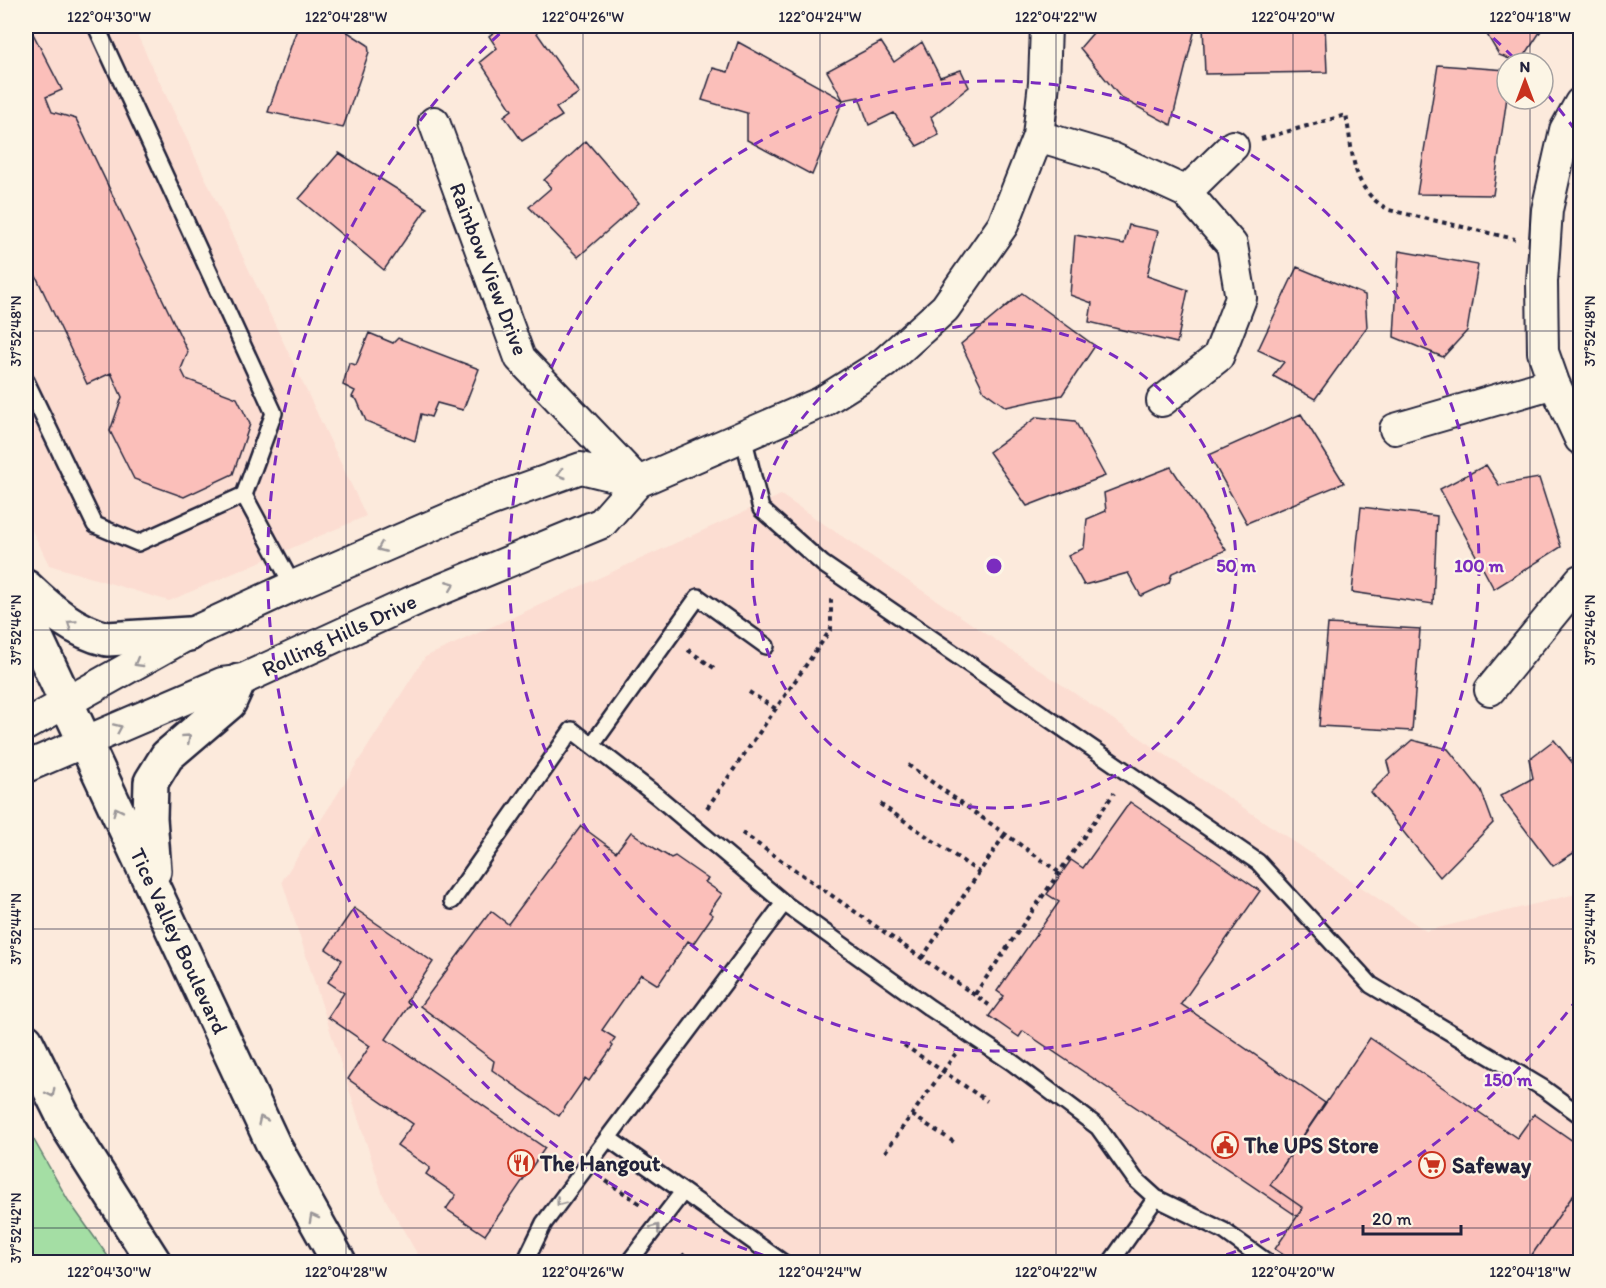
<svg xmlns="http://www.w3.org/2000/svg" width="1606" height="1288" font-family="Itim,sans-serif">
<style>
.built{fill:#fcddd2}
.green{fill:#a4dea4;stroke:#638070;stroke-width:1.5}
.building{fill:#fbbfba;stroke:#22223b;stroke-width:1.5}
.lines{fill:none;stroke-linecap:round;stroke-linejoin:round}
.service-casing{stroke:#22223b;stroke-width:20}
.minor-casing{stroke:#22223b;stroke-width:34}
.tertiary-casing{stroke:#22223b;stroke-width:38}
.path{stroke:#22223b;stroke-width:4;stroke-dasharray:4.5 4.5;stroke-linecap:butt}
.service{stroke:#fcf5e5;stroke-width:15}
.minor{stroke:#fcf5e5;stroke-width:30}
.tertiary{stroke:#fcf5e5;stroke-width:33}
.oneway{stroke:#9a9698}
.ticks{fill:none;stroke:#22223b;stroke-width:1.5;stroke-opacity:0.45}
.ring{fill:none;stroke:#7b2cbf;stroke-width:3;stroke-dasharray:10 8}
.labels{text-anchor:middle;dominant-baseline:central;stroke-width:4.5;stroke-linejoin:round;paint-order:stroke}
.street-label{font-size:22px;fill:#22223b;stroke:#fcf5e5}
.poi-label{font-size:22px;font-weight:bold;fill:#22223b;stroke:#fcf5e5;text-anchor:start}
.centre{fill:#7b2cbf;stroke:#fcf5e5;stroke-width:3}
.ring-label{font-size:18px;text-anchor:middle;font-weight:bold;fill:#7b2cbf;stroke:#fcf5e5;stroke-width:4.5;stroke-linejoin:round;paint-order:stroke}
.neatline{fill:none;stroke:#22223b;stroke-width:2}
.ticks-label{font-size:15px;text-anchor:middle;fill:#22223b}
</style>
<rect width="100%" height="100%" fill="#fceadc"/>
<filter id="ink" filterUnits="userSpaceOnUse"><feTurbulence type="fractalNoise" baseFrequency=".0167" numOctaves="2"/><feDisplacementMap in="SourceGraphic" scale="12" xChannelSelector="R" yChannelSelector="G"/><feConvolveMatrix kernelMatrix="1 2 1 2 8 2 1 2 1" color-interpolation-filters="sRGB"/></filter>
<g filter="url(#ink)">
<!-- built -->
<path class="built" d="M26,26h107l233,490 -197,85 -120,-36 -23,-47z
M781,495l645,436 154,-38v369h-1158l-39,-67 -101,-314 143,-224z"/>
<!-- green -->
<path class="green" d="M26,1126l42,74 44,62h-86z"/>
<!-- building -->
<path class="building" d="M26,26h3l33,64 -16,7 6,15 24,7 112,233 -7,17 5,10 51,19 13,26 -17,50 -49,23 -50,-18 -24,-48 12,-34 -11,-24 -24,11 -61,-129 6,-20 -6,-14z
M298,26l45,3 25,16 1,7 -26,76 -75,-16z
M503,26h29l47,67 -23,15 6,8 -40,25 -18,-25 8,-6 -32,-48 17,-14 -8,-12z
M1099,26h85l11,3 -24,96 -50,-27 -41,-50z
M1203,26h122l2,46 -122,2z
M1482,26h62l-24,37 -21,-8z
M738,42l105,58 -31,75 -65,-35v-27l-45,-13 11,-32 15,4z
M881,42l13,20 28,-20 18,35 21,-7 8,17 -38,30 8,18 -22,11 -23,-33 -25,12 -10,-28 -16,3 -16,-29z
M1438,65l69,5v27l-14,98 -76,-1z
M586,141l53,62 -61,54 -49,-50 22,-19 -7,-8z
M339,153l88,55 -43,62 -85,-71z
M1129,225l29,6 -11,45 41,14 -11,53 -88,-21 3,-19 -22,-8 5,-60 49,9z
M1399,251l79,14 -11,66 -24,26 -49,-20z
M1297,267l68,28 2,32 -52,72 -42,-23 11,-14 -26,-12z
M1022,293l73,53 -33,49 -56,12 -22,-16 -23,-47z
M369,333l24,10 5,-5 81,31 -16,41 -26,-7 -6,14 -10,-3 -6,27 -49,-20 -9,-21 -5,-3 3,-6 -12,-6 6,-22 7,2z
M1301,414l43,69 -97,40 -38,-68z
M1037,417l38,4 30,55 -78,30 -38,-54z
M1486,465l13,20 40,-7 22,69 -67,42 -54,-100z
M1171,467l55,83 -54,23 -3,10 -28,13 -13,-23 -44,12 -16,-29 16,-8 3,-29 19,-8 -2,-18z
M1361,507l76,9 -4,88 -81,-12z
M1328,624l92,5 -8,102 -93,-5z
M1412,740l36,9 33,41 12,33 -53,54 -69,-85 19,-19 -3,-11z
M1554,740l26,32v77l-27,17 -53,-70 33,-18 -4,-19z
M1130,802l130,89 -79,113 144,99 -55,82 33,23 -6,8 -274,-185 -4,6 -30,-21 15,-20 -7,-5 62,-89 -12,-8 24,-34 12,8z
M581,826l35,26 15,-20 25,17 15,9 4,-2 33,23 -3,3 17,12 -13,18 4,3 -20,29 -5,-3 -30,44 -17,-11 -39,56 13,8 -4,6 2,2 -24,35 -4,-3 -26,38 -67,-46 2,-9 -74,-55 71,-95 17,13z
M354,908l79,54 -27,40 4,2 -24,35 159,109 -60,87 -39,-26 10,-14 -30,-21 4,-6 -33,-23 16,-21 -65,-45 22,-33 -42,-29 16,-24 -16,-11 14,-22 -16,-11z
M1370,1038l147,100 17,-24 46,32v39l-53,77h-188l-9,-6 -5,6h-31l-19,-13 28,-41 -33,-23z
M1580,1185v77h-53z"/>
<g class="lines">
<defs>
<path id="service" d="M26,381l69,144 43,18 106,-48 30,-82 -178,-387
M743,436l18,73 62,55 435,298 113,123 172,103 37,27
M244,495l49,91
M592,745l106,-148 68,49
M452,901l120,-171 85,66 127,107 146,105 83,55 85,64 37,52 21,19 68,33 43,31
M608,1138l174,124
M525,1262l19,-39 240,-320
M629,1262l53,-69
M1111,1262l45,-64"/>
<path id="minor" d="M1580,103l-15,27 -18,80 -5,72 1,70 11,31 26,56
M434,122l86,236 118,124
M1038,136l74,22 74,34 46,53 9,53 -23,59 -56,44
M1186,192l47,-46
M1395,429l159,-46
M1490,690l90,-110
M26,725l163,-91 104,-48 196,-85 92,-33 57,14
M26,767l196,-84 17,-2 179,-82 184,-76 36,-41 184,-80 62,-39 61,-55 58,-83 35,-89 6,-53 2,-57"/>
<path id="tertiary" d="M26,587c24,23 48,44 81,52l82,-5
M26,616l247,528 66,118
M154,871l-4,-53 1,-36 16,-26 62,-53 10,-22
M26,1041l44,89 84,132"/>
</defs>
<!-- service casing -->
<use href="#service" class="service-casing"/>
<!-- minor casing -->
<use href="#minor" class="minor-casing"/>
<!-- tertiary casing -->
<use href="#tertiary" class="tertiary-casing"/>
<!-- path -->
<path class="path" d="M1261,139l85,-24c8,41 4,73 43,95l126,29
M688,650l29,20
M749,692l27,17
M908,765l152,108
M880,804l100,69
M707,808l124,-179v-32
M742,833l247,172
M922,958l83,-124
M975,994l139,-201
M904,1045l83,56
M912,1115l45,29
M885,1152l71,-99
M606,1181l36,24
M682,1254l8,8"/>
<!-- service -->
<use href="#service" class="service"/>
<!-- minor -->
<use href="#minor" class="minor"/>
<!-- tertiary -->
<use href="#tertiary" class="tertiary"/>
</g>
<!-- one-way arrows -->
<defs><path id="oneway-chevron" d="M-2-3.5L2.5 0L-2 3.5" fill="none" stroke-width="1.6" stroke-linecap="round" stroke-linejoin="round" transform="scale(1.5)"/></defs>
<g class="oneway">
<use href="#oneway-chevron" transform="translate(561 474) rotate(162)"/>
<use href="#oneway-chevron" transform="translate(381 548) rotate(157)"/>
<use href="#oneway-chevron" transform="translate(451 585) rotate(-22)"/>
<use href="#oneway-chevron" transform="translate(71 624) rotate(-146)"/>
<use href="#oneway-chevron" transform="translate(138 663) rotate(150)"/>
<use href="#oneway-chevron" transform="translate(118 728) rotate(-24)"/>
<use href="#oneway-chevron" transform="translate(187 738) rotate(-41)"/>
<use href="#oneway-chevron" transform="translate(117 811) rotate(-116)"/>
<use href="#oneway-chevron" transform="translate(51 1093) rotate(63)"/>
<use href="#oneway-chevron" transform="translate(262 1120) rotate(-115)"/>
<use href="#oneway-chevron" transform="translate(560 1202) rotate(127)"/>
<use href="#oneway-chevron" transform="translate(313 1218) rotate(-118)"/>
<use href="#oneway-chevron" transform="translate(656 1228) rotate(-53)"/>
</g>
</g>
<!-- ticks -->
<path class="ticks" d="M109,26v1236M346,26v1236M583,26v1236M820,26v1236M1056,26v1236M1293,26v1236M1530,26v37M26,33h1554M1530,99v1163M26,331h1554M26,630h1554M26,929h1554M26,1228h1554"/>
<!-- distance rings -->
<g class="ring">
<circle cx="994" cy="566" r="242"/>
<circle cx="994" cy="566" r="485"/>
<path d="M1578 998A727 727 0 0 1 1207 1261M781 1261A727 727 0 0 1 508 26M1480 26A727 727 0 0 1 1517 61M1547 94A727 727 0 0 1 1578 134"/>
</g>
<!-- icons -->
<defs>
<symbol id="civic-ring" viewBox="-11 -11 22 22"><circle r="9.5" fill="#fcf5e5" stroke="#c8321e" stroke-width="1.5"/><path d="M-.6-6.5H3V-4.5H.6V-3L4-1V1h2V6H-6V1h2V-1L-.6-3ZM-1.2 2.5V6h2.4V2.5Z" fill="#c8321e"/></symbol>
<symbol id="restaurant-ring" viewBox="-11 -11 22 22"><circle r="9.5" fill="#fcf5e5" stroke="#c8321e" stroke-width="1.5"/><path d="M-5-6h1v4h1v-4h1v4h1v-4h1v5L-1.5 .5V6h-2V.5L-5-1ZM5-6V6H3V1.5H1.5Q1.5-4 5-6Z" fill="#c8321e"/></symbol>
<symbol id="supermarket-ring" viewBox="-11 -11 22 22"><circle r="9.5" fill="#fcf5e5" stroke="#c8321e" stroke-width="1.5"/><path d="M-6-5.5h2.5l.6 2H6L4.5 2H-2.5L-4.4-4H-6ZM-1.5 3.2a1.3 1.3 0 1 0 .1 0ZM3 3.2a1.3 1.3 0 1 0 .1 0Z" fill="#c8321e"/></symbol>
</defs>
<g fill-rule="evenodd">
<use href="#civic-ring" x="1210" y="1130" width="30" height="30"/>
<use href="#restaurant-ring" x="506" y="1148" width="30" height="30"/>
<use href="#supermarket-ring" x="1417" y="1150" width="30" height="30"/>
</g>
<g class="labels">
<!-- street labels -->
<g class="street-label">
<text transform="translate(489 269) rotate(69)">Rainbow View Drive</text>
<text transform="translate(339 635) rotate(-25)">Rolling Hills Drive</text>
<text transform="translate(179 941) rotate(65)">Tice Valley Boulevard</text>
</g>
<!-- poi labels -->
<g class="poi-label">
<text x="1244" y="1145">The UPS Store</text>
<text x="540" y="1163">The Hangout</text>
<text x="1452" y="1165">Safeway</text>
</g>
</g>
<circle cx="994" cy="566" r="9" class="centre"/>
<g class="ring-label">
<text x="1236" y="572">50 m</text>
<text x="1479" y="572">100 m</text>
<text x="1508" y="1086">150 m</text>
</g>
<!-- margin -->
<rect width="1606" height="1288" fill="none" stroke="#fcf5e5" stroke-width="66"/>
<!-- north arrow -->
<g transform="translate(1525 81)"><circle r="28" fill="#fcf5e5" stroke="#a5a1a1" stroke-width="1.5"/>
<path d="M0-4.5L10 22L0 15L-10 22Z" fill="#c8321e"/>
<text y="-9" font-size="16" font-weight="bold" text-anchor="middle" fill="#22223b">N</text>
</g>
<!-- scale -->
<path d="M1363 1225v9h98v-9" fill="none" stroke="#22223b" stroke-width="3"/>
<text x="1372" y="1225" font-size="18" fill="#22223b" stroke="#fcf5e5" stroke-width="4.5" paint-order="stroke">20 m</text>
<rect x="33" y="33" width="1540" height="1222" class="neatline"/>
<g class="ticks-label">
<text x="109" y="22">122°04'30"W</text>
<text x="346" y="22">122°04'28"W</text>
<text x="583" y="22">122°04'26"W</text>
<text x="820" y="22">122°04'24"W</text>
<text x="1056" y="22">122°04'22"W</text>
<text x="1293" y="22">122°04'20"W</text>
<text x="1530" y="22">122°04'18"W</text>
<text transform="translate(16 331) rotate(-90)" y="5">37°52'48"N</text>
<text transform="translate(1590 331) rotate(-90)" y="5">37°52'48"N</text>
<text transform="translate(16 630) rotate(-90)" y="5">37°52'46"N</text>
<text transform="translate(1590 630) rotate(-90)" y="5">37°52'46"N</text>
<text transform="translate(16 929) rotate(-90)" y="5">37°52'44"N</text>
<text transform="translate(1590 929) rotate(-90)" y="5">37°52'44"N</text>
<text transform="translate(16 1228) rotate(-90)" y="5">37°52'42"N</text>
<text x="109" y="1277">122°04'30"W</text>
<text x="346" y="1277">122°04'28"W</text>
<text x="583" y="1277">122°04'26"W</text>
<text x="820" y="1277">122°04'24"W</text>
<text x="1056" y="1277">122°04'22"W</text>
<text x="1293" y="1277">122°04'20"W</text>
<text x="1530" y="1277">122°04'18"W</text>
</g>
</svg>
